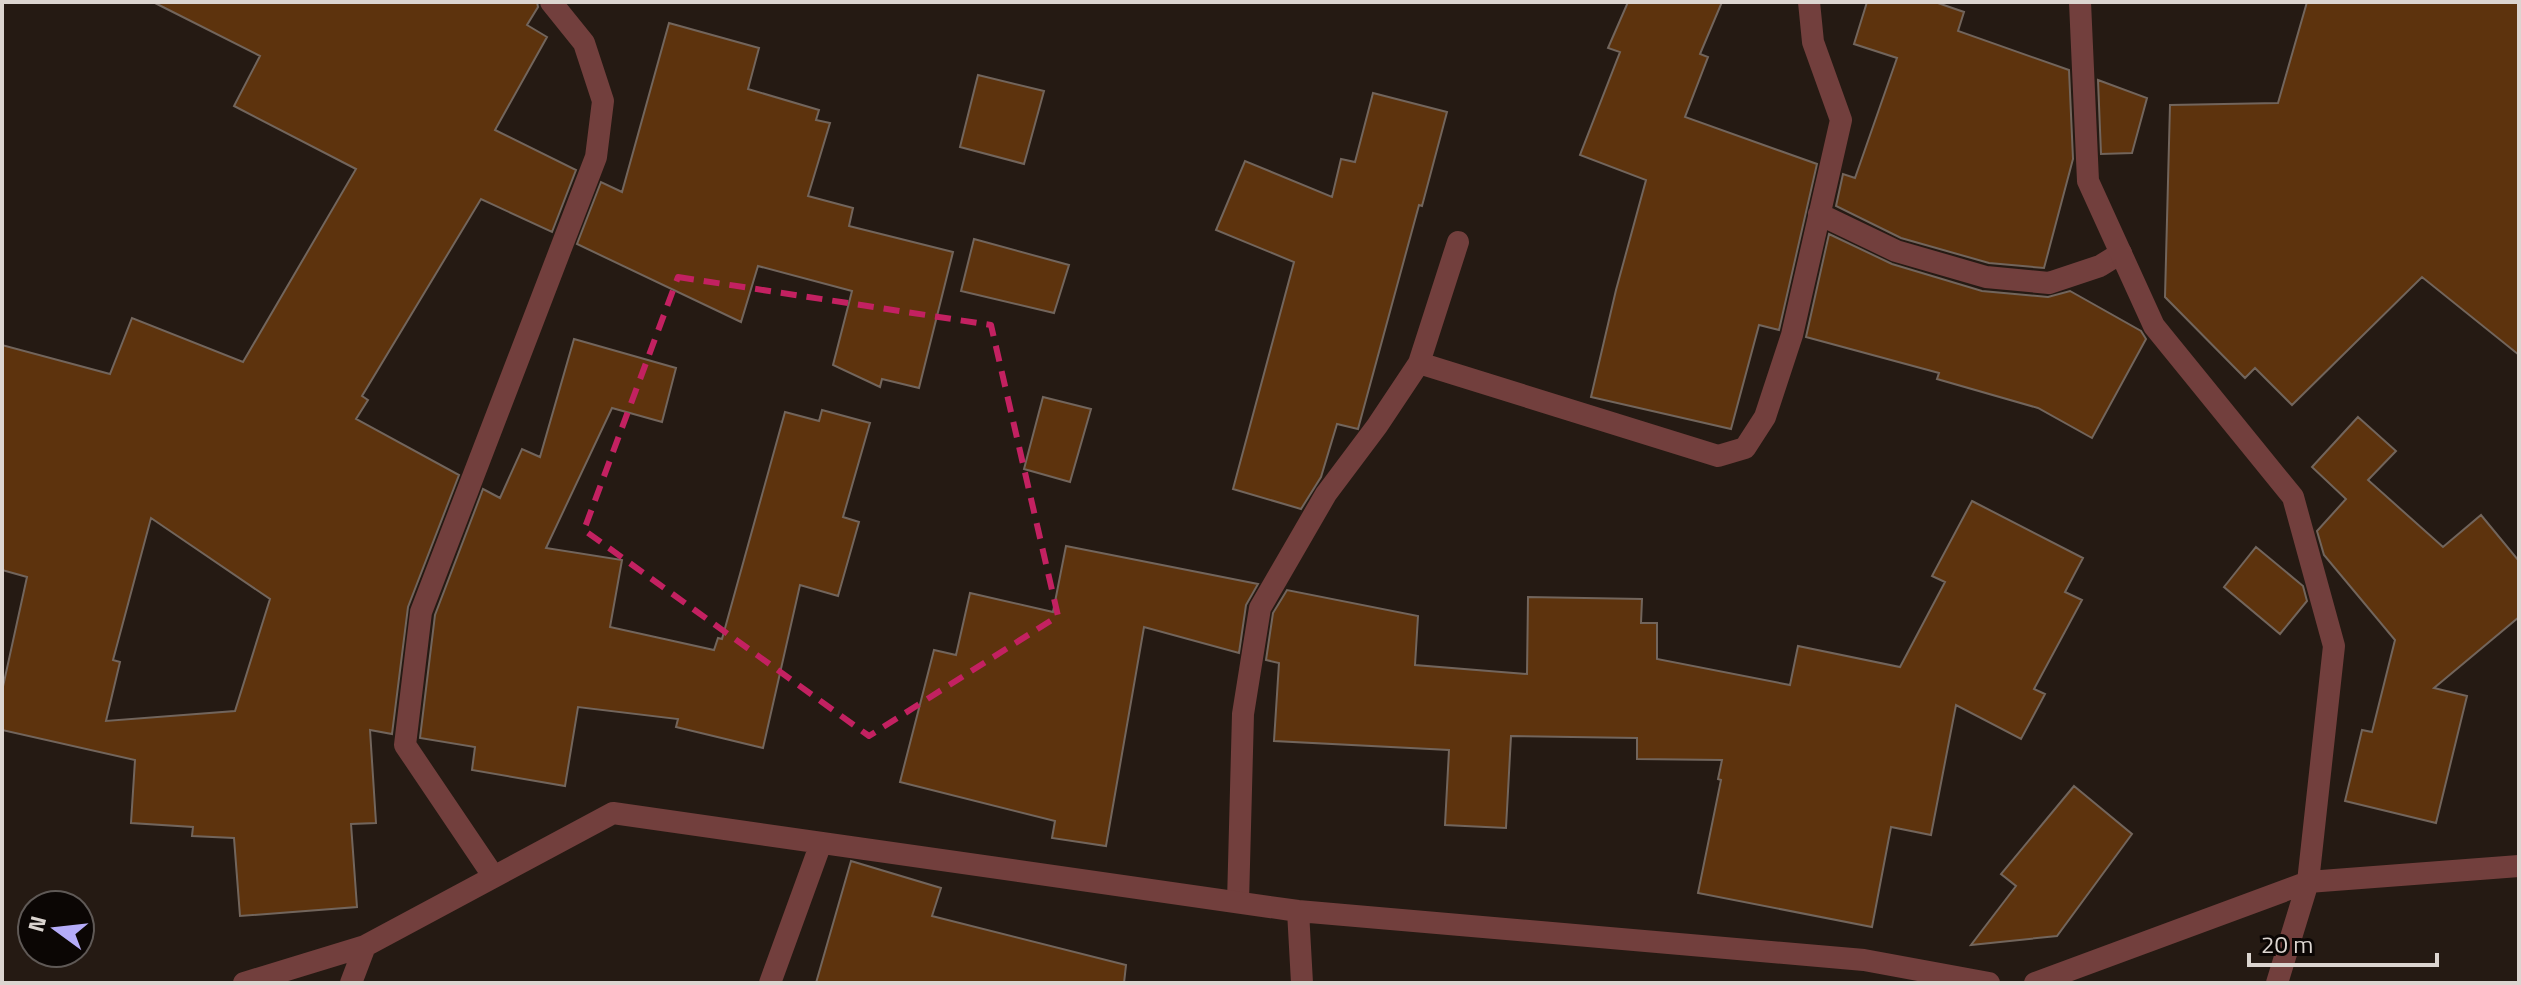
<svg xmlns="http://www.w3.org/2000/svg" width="2521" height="985" font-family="'Titillium Web',sans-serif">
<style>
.building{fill:#5d330d;stroke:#72655c;stroke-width:2;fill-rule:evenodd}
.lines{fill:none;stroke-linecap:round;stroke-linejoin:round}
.service{stroke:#723f3d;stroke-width:22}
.minor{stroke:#723f3d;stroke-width:22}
.marked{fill:none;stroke:#c32161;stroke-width:6;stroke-dasharray:16 10;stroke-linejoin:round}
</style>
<rect width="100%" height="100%" fill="#251a13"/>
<!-- building -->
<path class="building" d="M153,2h384l1,5 -11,18 20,12 -52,93 81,40 -24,62 -71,-33 -119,197 6,4 -12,19 103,56 -51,132 -16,127 -22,-4 6,93 -25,1 6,83 -117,9 -6,-78 -42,-2 1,-9 -62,-4 4,-63 -133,-30v-39l25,-114 -25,-7v-225l108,29 22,-56 111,44 113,-193 -122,-63 26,-50zM151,518l119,81 -35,112 -129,10 14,-59 -7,-2z
M1628,2h94l-22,52 8,3 -23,60 132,47 -38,166 -20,-5 -28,104 -140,-32 25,-107 30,-110 -66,-25 40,-103 -12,-4z
M1867,2h68l29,10 -6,19 111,39 4,89 -29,109 -55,-5 -88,-25 -65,-32 7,-32 12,4 42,-120 -43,-14z
M2307,2h212v353l-97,-78 -130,128 -37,-37 -10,10 -80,-81 5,-192 108,-2z
M669,23l90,25 -11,41 71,21 -3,10 14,3 -22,73 45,12 -4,18 104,26 -34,136 -37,-9 -2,8 -47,-22 19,-74 -94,-25 -17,56 -164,-78 24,-62 21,10z
M978,75l66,16 -20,73 -64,-17z
M2098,80l49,18 -15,55 -31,1z
M1373,93l74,19 -25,94 -3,-1 -61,224 -21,-5 -16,53 -20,32 -68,-20 61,-227 -78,-32 29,-69 87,36 9,-38 14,3z
M1829,234l63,30 90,27 66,6 22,-6 71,40 5,8 -54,99 -54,-30 -101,-29 2,-6 -133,-36z
M974,239l95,26 -15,48 -93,-22z
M574,339l102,29 -14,54 -50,-14 -66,140 76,12 -12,67 104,23 4,-12 4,1 63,-227 34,9 3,-11 48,13 -27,94 16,5 -21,74 -38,-11 -37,163 -87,-21 2,-8 -100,-12 -13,79 -93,-16 3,-23 -55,-9 15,-123 48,-126 17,9 22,-49 18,8z
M1043,397l48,12 -21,73 -46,-13z
M2358,417l38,34 -28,29 75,67 38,-32 38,46v56l-85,71 33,8 -31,127 -91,-22 17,-71 10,2 23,-92 -71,-85 -7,-24 29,-32 -34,-32z
M1972,501l111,57 -18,34 17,8 -48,89 11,5 -24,45 -65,-34 -25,130 -40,-8 -19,100 -174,-34 23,-113 -3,-1 4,-19 -85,-1v-21l-126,-2 -5,92 -61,-3 4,-75 -175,-9 5,-78 -13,-3 7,-47 14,-23 131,26 -3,49 112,9 1,-77 114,2 -1,24h16v36l133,26 8,-39 102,21 45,-85 -13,-6z
M1066,546l192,38 -12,21 -7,48 -95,-26 -38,219 -54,-8 3,-17 -155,-39 34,-132 22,5 14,-62 83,19z
M2256,547l47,39 4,15 -27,33 -56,-47z
M2074,786l58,48 -75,102 -86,9 45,-59 -15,-12z
M851,861l90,27 -9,28 194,49 -2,18h-308z"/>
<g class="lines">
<!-- service -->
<path class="service" d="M1819,214l77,37 90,26 63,6 51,-17 21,-13
M1419,363l299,93 27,-8 20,-31 27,-82 49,-215 -28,-78 -4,-40
M1238,902l5,-188 17,-106 66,-114 51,-68 42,-63 39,-121"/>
<!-- minor -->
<path class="minor" d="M2080,2l8,179 66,145 139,171 41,149 -26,236 -31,101
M494,877l-89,-132 16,-133 175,-455 7,-56 -19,-58 -33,-41
M1298,911l4,72
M244,983l121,-37
M351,983l14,-37 248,-133 685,98 566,49 125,23
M770,983l51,-140
M2035,983l273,-101 211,-16"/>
</g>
<!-- marked area -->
<path class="marked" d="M678,277l313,48 67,291 -189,120 -285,-206z"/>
<!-- border -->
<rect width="2521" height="985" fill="none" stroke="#dcd5d0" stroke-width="8"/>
<!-- north arrow -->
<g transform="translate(56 929) rotate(285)"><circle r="38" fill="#0b0604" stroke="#5f5956" stroke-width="2"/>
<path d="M0-6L14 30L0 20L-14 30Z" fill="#b5acf9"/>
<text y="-12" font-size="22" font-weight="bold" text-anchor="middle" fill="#dcd5d0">N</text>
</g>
<!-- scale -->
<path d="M2249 953v12h188v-12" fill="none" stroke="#dcd5d0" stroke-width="4"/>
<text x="2261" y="953" font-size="24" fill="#dcd5d0" stroke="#0b0604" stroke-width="6" paint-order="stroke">20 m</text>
</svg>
